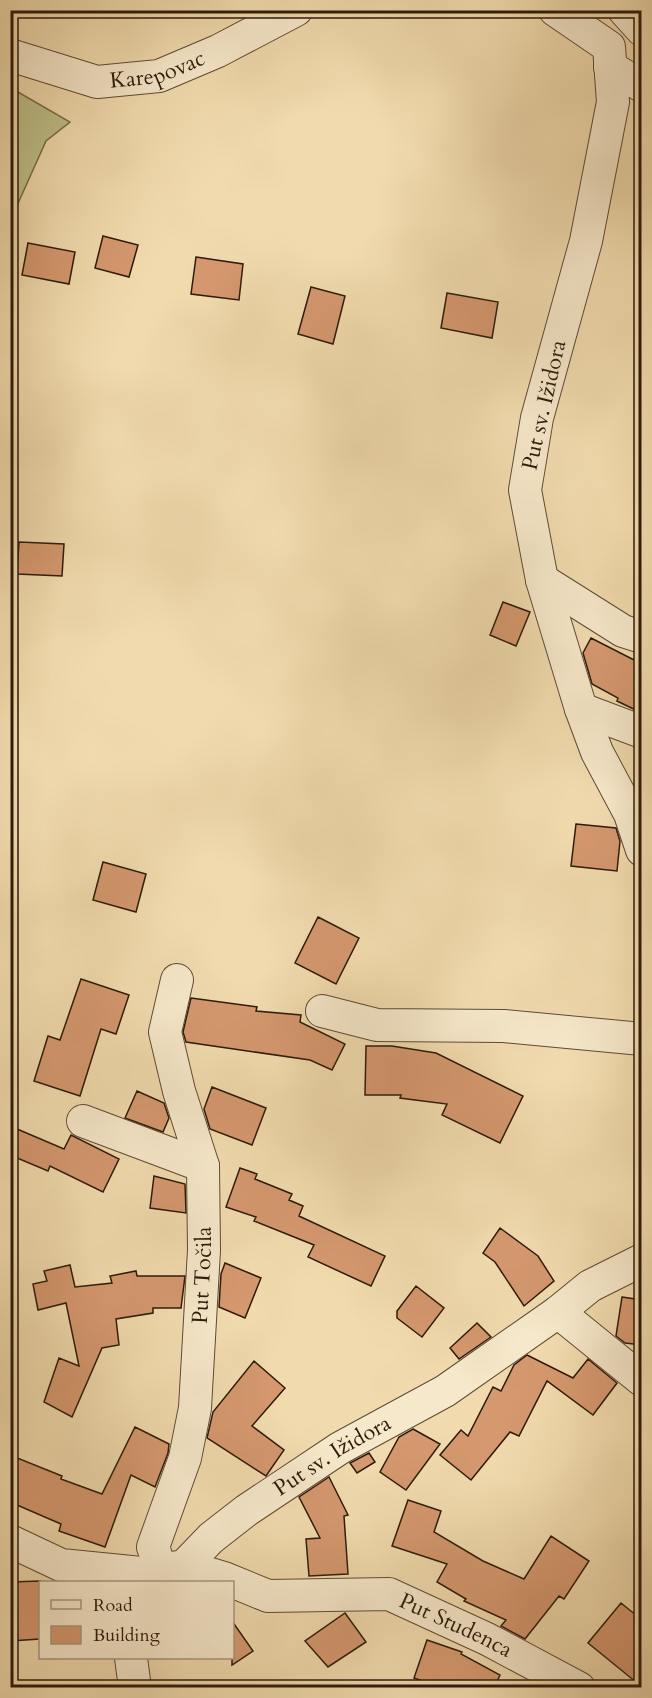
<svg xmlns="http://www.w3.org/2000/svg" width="652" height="1698" font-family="Cardo,serif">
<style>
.green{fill:#bdbf88;stroke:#756c4a;stroke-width:1.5}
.building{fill:#d5986f;stroke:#2d1a0b;stroke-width:1.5}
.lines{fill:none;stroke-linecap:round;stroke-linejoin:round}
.minor-casing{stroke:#5e4a34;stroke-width:34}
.minor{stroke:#f6e8ca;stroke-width:32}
.labels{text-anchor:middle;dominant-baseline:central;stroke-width:5;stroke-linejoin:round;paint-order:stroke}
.street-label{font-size:22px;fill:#2d1a0b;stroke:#f6e8ca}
</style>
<rect width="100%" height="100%" fill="#f1dbae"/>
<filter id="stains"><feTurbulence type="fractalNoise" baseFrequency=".00333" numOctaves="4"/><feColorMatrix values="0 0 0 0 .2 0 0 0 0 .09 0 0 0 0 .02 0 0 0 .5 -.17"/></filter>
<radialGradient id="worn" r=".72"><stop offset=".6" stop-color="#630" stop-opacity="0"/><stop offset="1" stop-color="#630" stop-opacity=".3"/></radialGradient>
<!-- green -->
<path class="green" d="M11,88l59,34 -24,19 -35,78z"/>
<!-- building -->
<path class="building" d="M103,236l35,9 -9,32 -34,-9z
M28,243l47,9 -6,32 -47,-9z
M196,257l47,7 -4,36 -48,-6z
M311,287l34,9 -12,48 -35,-10z
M447,293l51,9 -6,36 -51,-10z
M19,542l45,2 -2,32 -45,-2z
M503,602l27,10 -14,34 -26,-11z
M591,638l51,26v49l-25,-12 1,-3 -26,-14 -9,-31z
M576,824l40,4 4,13 -3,30 -46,-5z
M103,862l43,12 -10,38 -43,-12z
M318,917l41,21 -23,46 -41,-21z
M81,979l48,16 -13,39 -15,-5 -21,67 -46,-15 14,-45 12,4z
M191,998l66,9 -1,4 45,4 -1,7 45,22 -13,26 -22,-10 -124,-18 -3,-10z
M366,1046h26l44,7 87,43 -23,47 -58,-28 5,-11 -47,-6 1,-3h-36z
M212,1087l54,21 -14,37 -42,-16 -6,-20z
M137,1091l27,12 5,15 -6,14 -38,-14z
M10,1126l54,23 7,-14 48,24 -16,33 -53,-26 -2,5 -38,-16z
M240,1168l17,6 -2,5 37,15 -3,6 14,6 -4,10 86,40 -14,30 -63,-29 6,-12 -60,-24 2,-4 -30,-10z
M154,1176l31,8 1,29 -36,-5z
M500,1228l38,28 16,25 -30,25 -29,-44 -12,-9z
M225,1263l36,15 -16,40 -26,-11 2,-33z
M70,1265l5,22 37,-4 -2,-7 26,-5 1,5h48l-4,32h-28v5l-37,6 3,26 -17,3 -30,69 -28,-15 15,-44 20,8 -13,-63 -28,7 -5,-26 14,-3 -3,-10z
M416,1286l28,22 -22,29 -25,-19v-7z
M622,1297l20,3v45l-17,-2 -9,-7z
M477,1323l14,14 -32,22 -9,-11z
M527,1355l46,23 15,-19 29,24 -24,32 -46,-34 -28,55 -9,-4 -39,48 -31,-25 21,-25 7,6 25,-49 8,4 13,-26z
M254,1361l31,27 -33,38 32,24 -18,26 -59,-38 6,-26z
M135,1427l34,17 -1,9 -13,34 -24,-12 -26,72 -46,-16 2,-7 -51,-22v-47l52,21 -1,3 41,15z
M413,1429l27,15 -34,46 -26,-18 19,-35z
M369,1453l6,9 -18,11 -7,-10z
M329,1477l19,38 -4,1 4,58 -39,2 -3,-37 14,-1 -21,-41z
M408,1500l33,11 -7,21 49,29 41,18 27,-43 38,25 -25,38 -5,-3 -34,43 -24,-13 5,-6 -42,-19 2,-2 -29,-17 10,-18 -55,-18z
M40,1581v58l-30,2v-59z
M621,1603l21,17v67l-54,-44z
M345,1613l21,29 -38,25 -23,-26z
M232,1621l21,30 -21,14z
M427,1640l35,12 -1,2 39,21 -6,13h-51l-29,-10z"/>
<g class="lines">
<defs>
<g id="minor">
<path d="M555,10l54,37 4,55 -27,139 -49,177 -12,72 17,90 39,129 16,43 33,62 12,36"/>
<path d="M624,10l18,20"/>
<path id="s1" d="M10,55l87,27 62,-6 59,-25 78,-41"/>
<path d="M610,67l32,19"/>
<path d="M542,580l81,51 19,6"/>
<path d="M581,709l61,23"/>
<path d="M322,1011l55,14 127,1 138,13"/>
<path d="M83,1121l120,45"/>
<path d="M558,1312l84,68"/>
<path id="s2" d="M10,1541l51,24 80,8 43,-7 27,-28 36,-28 93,-62 105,-57 113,-79 32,-26 52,-26"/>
<path id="s3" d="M184,1566l40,12 44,18 121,-2 98,45 92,49"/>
<path id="s4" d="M161,1570l-8,-23 32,-89 10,-50 9,-158 -1,-84 -24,-75 -14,-59 12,-52"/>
<path d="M131,1658l4,30"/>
</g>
</defs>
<!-- minor casing -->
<use href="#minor" class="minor-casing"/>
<!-- minor -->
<use href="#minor" class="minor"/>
</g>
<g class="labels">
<!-- street labels -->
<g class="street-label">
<text stroke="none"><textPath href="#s1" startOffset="153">Karepovac</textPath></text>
<text transform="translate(544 405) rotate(-77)">Put sv. Ižidora</text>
<text stroke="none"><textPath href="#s4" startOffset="303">Put Točila</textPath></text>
<text stroke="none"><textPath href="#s2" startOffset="366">Put sv. Ižidora</textPath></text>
<text stroke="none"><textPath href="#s3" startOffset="284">Put Studenca</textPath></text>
</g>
</g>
<!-- margin -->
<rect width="652" height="1698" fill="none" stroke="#f1dbae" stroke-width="36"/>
<rect x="12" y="12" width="628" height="1674" fill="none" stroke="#2d1a0b" stroke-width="3"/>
<rect x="18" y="18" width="616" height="1662" fill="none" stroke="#2d1a0b" stroke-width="1.5"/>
<!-- legend -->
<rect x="39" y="1581" width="195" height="78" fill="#f6e8ca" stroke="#a6967e" stroke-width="1.5"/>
<rect x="51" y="1600" width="30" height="9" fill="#f6e8ca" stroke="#a6967e" stroke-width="1.5"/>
<text x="93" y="1611" font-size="18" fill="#2d1a0b">Road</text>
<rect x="51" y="1626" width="30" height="18" fill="#d5986f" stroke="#a6967e" stroke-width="1.5"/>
<text x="93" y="1641" font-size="18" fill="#2d1a0b">Building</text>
<rect width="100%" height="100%" filter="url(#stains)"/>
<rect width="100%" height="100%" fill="url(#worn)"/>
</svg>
